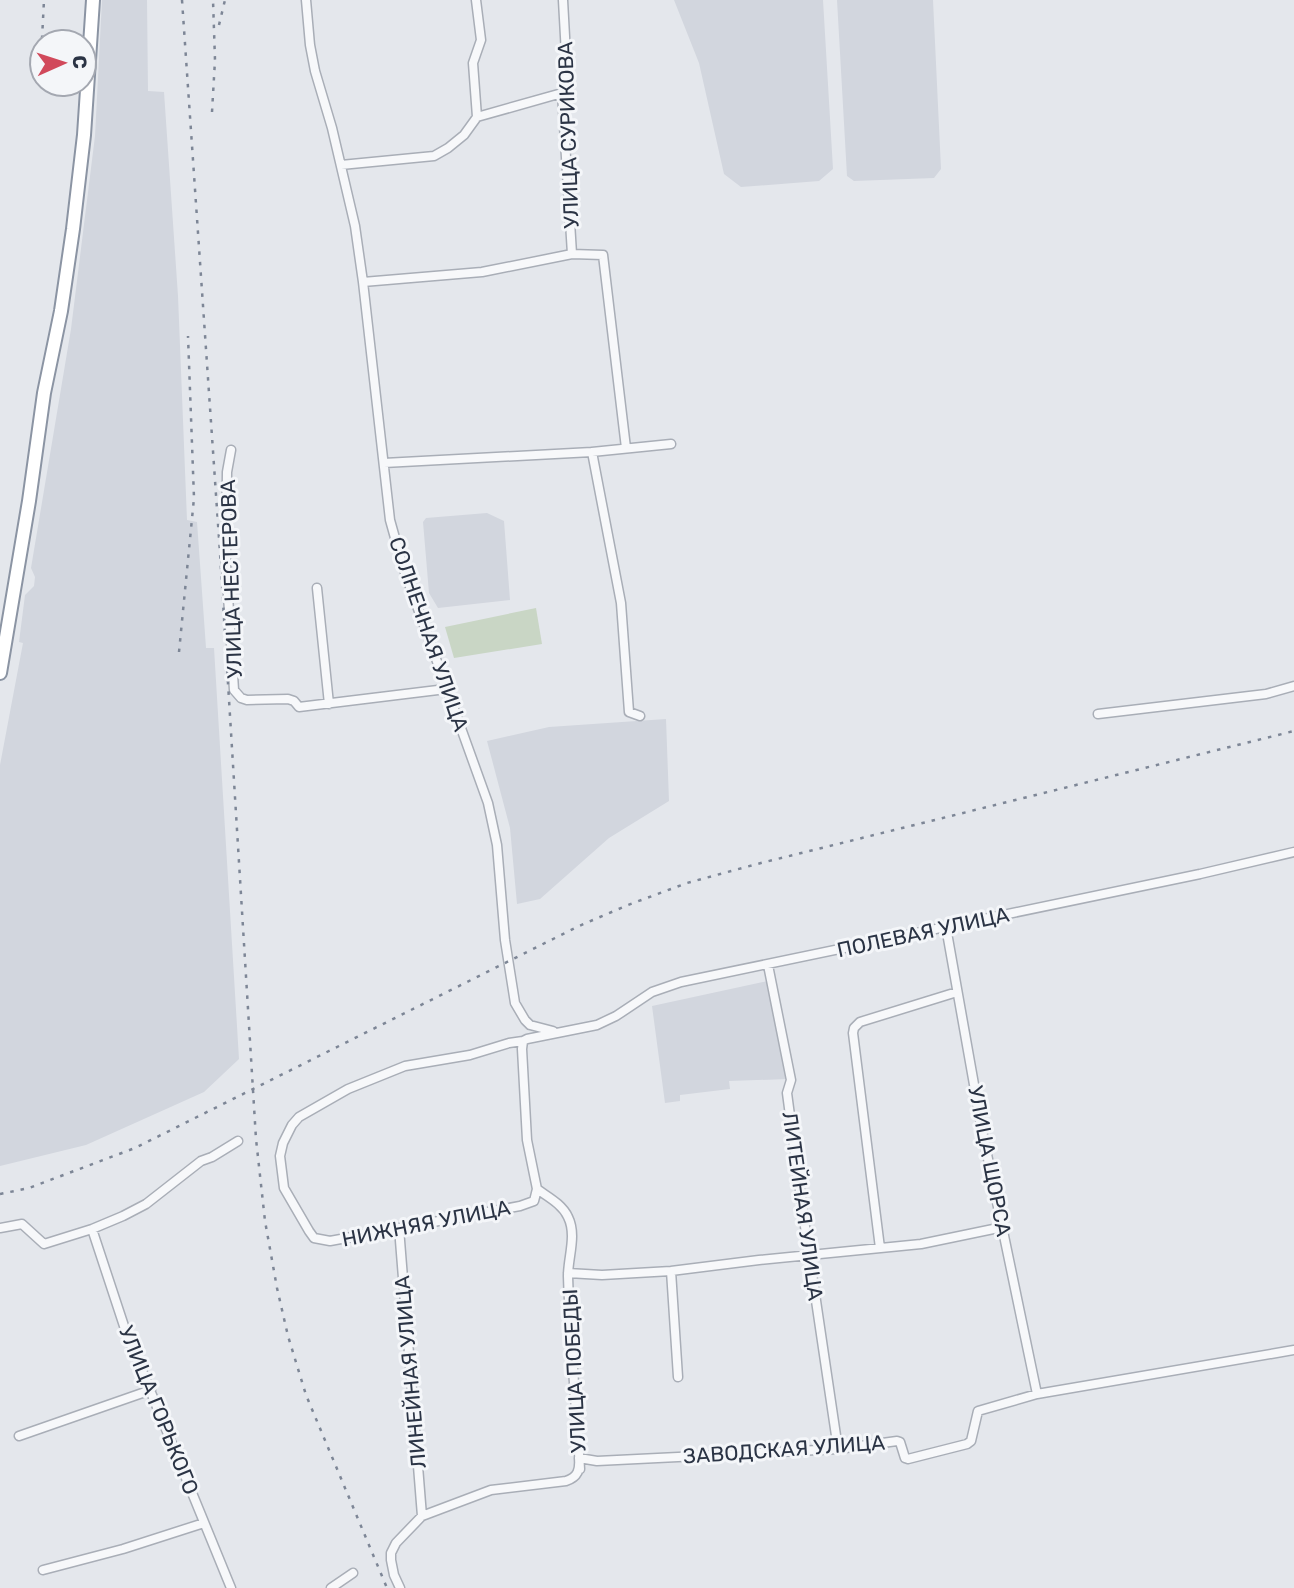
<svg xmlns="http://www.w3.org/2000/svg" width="1294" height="1588" font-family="Rubik,sans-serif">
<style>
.built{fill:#d2d6de}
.green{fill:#c9d6c5}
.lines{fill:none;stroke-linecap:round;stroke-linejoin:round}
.minor-casing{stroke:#a9aeb7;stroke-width:11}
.highway-casing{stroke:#8b94a3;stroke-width:16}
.minor{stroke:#f7f8fa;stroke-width:8}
.highway{stroke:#fff;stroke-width:12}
.rail{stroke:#7d8696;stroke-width:2.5;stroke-dasharray:3.5 7;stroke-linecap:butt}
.labels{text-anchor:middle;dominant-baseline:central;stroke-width:6;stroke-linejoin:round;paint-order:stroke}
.street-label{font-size:21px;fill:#2b3445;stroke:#f4f6f9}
</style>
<rect width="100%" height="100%" fill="#e4e7ec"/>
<!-- built -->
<path class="built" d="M102,0h45l1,91 16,1 14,204 9,224 10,2 9,126h8l25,411 -35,33 -118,53 -86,21v-401l23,-122 -4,-1 6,-47 9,-9 1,-9 -4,-9 40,-239 24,-193z
M674,0h149l10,169 -14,12 -78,6 -17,-13 -25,-111z
M837,0h96l8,169 -7,9 -80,3 -7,-5z
M487,513l17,8 6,79 -72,8 -9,-15 -6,-71 3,-4z
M666,719l3,82 -60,37 -69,61 -23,5 -7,-76 -23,-87 62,-14z
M768,981l20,98 -59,2 1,8 -50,6v6l-15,2 -13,-97z"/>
<!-- green -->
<path class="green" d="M536,608l6,36 -88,14 -9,-31z"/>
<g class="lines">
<defs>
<path id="minor" d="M306,0l4,45 5,26 17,57 23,98 8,56 27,238 14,50 84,233 9,42 8,95 10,63 10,17 5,5 23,6
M476,0l5,40 -8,23 4,54
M563,0l4,73 -5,20 10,161 31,1 23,193
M341,165l93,-9 14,-8 16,-13 13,-18 85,-24
M363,282l119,-10 90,-18
M231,450l-4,22 -1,92 8,126 7,8 6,2 41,-1 6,2 5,6 147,-18
M592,452l29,151 8,109 11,4
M384,463l208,-11 79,-8
M317,588l12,116
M1098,714l168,-20 28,-8
M946,927l37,208 54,259
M768,965l23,115 -4,13 16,120 35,236
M523,1041l-14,2 -39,12 -65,11 -57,23 -49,28 -7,8 -9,18 -3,13 4,32 25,43 5,7 16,3 190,-35 14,-5 3,-12
M0,1228l22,-4 22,20 48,-15 31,-13 23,-12 55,-43 11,-4 26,-16
M399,1228l23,288
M92,1229l33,100 106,259
M880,1248l-27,-215 1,-5 6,-6 97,-30
M671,1271l7,106
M568,1273l34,2 69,-4 88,-11 162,-16 82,-17
M19,1436l132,-46
M580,1469c-4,-64 -10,-129 -12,-193 0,-19 9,-41 0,-59 -6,-13 -20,-20 -31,-28l-10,-49 -5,-91 1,-8 4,-2 70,-14 19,-9 36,-24 29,-10 519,-108 94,-22
M43,1570l80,-21 81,-26
M331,1588l22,-15
M400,1588l-6,-13 -3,-15v-7l5,-10 26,-27 69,-26 75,-9c12,-4 14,-11 13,-23l18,3 241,-12 59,-8 3,1 5,16 3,1 59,-15 4,-3 7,-30 59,-17 257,-44"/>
<path id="highway" d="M0,673l29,-172 15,-108 17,-82 12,-82 11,-94 9,-135"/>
</defs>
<!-- minor casing -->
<use href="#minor" class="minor-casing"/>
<!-- highway casing -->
<use href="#highway" class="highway-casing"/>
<!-- minor -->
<use href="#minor" class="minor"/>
<!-- highway -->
<use href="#highway" class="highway"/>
<!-- rail -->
<path class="rail" d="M182,0l38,553 36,586 9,82 12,67 11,48 18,59 81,193
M219,25l6,-25
M42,39l2,-39
M212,112l3,-52 -2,-60
M179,652l15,-154 -6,-162
M0,1194l29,-6 106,-40 444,-222 49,-21 59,-22 70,-19 537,-133"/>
</g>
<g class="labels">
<!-- street labels -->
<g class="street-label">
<text transform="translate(568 135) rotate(-92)">УЛИЦА СУРИКОВА</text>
<text transform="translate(231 579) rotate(-92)">УЛИЦА НЕСТЕРОВА</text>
<text transform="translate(429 634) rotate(71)">СОЛНЕЧНАЯ УЛИЦА</text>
<text transform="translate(923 932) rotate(-12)">ПОЛЕВАЯ УЛИЦА</text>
<text transform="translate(990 1161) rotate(79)">УЛИЦА ЩОРСА</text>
<text transform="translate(803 1206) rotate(82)">ЛИТЕЙНАЯ УЛИЦА</text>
<text transform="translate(426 1223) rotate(-11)">НИЖНЯЯ УЛИЦА</text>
<text transform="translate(574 1371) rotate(-93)">УЛИЦА ПОБЕДЫ</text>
<text transform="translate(410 1372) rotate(-95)">ЛИНЕЙНАЯ УЛИЦА</text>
<text transform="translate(159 1410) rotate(68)">УЛИЦА ГОРЬКОГО</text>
<text transform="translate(784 1449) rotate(-4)">ЗАВОДСКАЯ УЛИЦА</text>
</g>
</g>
<!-- north arrow -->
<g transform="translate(63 63) rotate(87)"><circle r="33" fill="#f4f6f9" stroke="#a4a8b1" stroke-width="2"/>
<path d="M0-5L12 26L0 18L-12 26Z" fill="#d1495b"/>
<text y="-10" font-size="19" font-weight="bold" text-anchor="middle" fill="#2b3445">С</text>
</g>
</svg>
